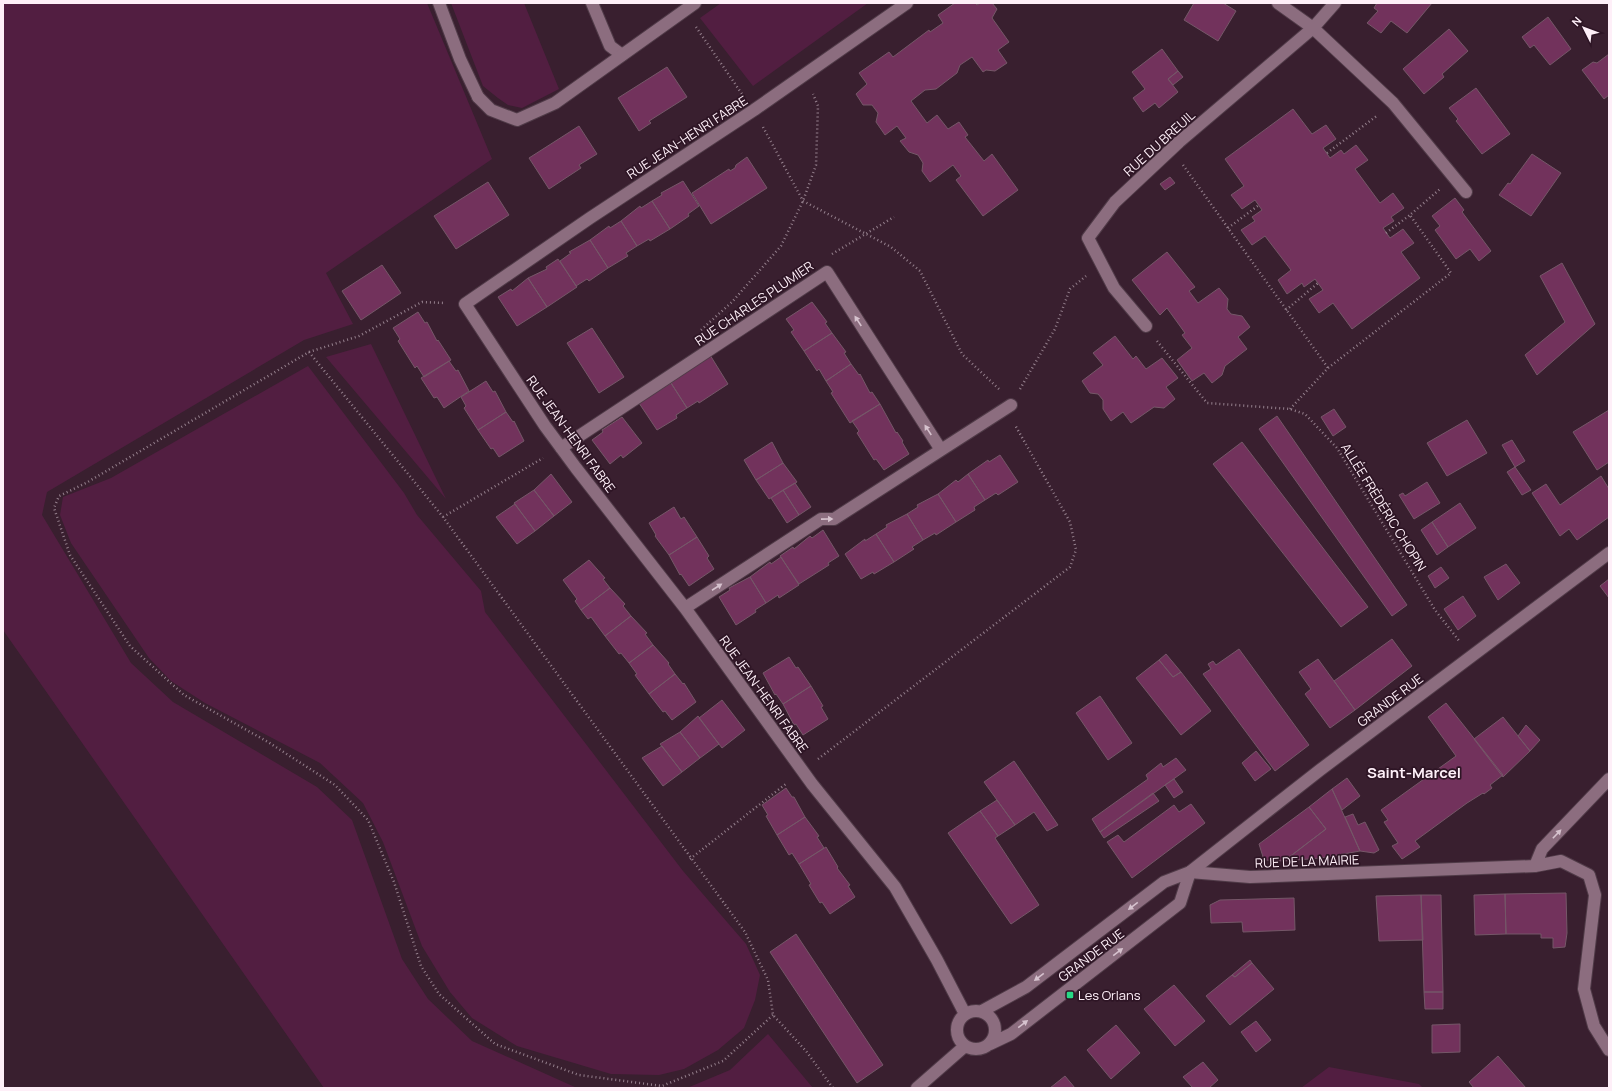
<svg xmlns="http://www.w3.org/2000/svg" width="1612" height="1091" font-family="Manrope,sans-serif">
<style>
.green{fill:#521e41}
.building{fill:#72325c;stroke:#755768}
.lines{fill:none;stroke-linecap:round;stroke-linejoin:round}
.lane-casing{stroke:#503b48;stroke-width:14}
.street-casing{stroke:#503b48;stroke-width:14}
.secondary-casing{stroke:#503b48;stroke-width:14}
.path{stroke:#95808d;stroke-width:2.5;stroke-dasharray:1 3;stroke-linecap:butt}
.lane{stroke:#8c6d7f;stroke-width:12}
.street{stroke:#8c6d7f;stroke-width:12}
.secondary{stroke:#8c6d7f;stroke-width:12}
.oneway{fill:#d6c2ce}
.poi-dot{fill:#27d885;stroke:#2e1525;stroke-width:1.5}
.labels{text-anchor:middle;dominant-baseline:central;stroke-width:3.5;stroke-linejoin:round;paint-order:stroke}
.street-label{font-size:13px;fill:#feeff8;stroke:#2e1525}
.poi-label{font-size:13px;fill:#feeff8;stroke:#2e1525;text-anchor:start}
.quarter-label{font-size:15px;font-weight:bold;fill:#feeff8;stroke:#2e1525}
</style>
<rect width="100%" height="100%" fill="#391f2f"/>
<!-- green -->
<path class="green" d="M3,3h424l65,156 -166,114 27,51 -49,16 -257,152 -5,23 89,148 42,39 144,85 35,33 50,139 26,40 44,42 105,47h-253l-321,-458z
M451,3h73l35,86 -37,19 -14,-3 -10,-7 -15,-12z
M721,3h147l-115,83 -53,-68z
M371,344l75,155 -120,-142z
M308,366l96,127 13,22 64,76 4,21 198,259 63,73 14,31 -5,25 -11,28 -26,22 -34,19 -25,6 -48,-1 -94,-28 -45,-28 -22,-26 -28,-46 -39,-104 -20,-39 -43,-40 -115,-60 -34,-22 -22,-23 -78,-115 -11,-28 3,-18 48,-19z
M768,1034l45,54h-126l43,-18z
M1329,1067l90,17 4,4h-122z"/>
<!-- building -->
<path class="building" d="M955,3h20l2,2 3,-2h12l5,6 -5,9 17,24 -11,8 9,13 -12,8 -9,-1 -3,2 -11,-15 -12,8 -3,8 -21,16 -11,1 -14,11 16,22 10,-8 11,14 11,-7 9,13 -3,2 19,24 8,-7 26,36 -35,26 -27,-36 5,-4 -8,-11 -23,17 -8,-11 1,-8 -5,-8 -9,-3 -9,-11 6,-3 -9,-12 -12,9 -9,-13 2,-9 -6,-8h-9l-7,-11 11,-10 -8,-11 30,-21 4,5 36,-27 1,2 13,-9 -5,-8z
M1194,3h29l13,8 -18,30 -34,-21z
M1377,3h55l-25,30 -16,-12 -10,12 -14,-10 11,-12 -4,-3z
M1548,17l23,32 -21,16 -16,-20 -4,3 -8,-11z
M1449,29l19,22 -26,23 2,3 -20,17 -21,-25z
M1162,49l16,22 -10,8 10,13 -19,16 -4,-5 -12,9 -10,-14 12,-9 -13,-17z
M1609,54v41l-5,4 -22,-29 11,-8 4,1z
M667,67l20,30 -38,24 2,2 -12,8 -21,-33z
M1178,71l5,6 -10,8 -5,-6z
M1476,88l34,46 -28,20 -26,-33 2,-2 -9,-11z
M1293,109l19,25 14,-9 10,14 -13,9 7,10 11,-8 3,4 12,-9 12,15 -13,9 25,34 13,-10 11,15 -13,9 3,4 -11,7 7,10 13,-9 11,14 -13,9 19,26 -68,51 -19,-26 -14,10 -10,-14 14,-9 -8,-11 -11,8 -2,-4 -15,11 -9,-14 13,-10 -26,-34 -13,9 -11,-15 14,-9 -3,-4 10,-7 -7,-10 -13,9 -11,-14 13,-9 -19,-27z
M579,126l18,28 -18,11 2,3 -32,21 -20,-31z
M1532,154l29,19 -30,43 -32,-21 9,-12 2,1z
M747,157l20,31 -56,36 -19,-31 37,-24 1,2 5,-3 1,-3z
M1170,177l5,6 -10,7 -5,-6z
M683,181l16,25 -11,8 1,2 -19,13 -18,-28 10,-6 -1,-2z
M488,182l21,33 -53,34 -22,-33z
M1455,198l9,12 -2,2 29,39 -12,10 -9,-12 -14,10 -21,-29 5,-4 -8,-10z
M652,201l18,28 -20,12 -1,-2 -12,7 -16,-25 19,-15 1,2z
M621,221l16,25 -11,7 2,3 -20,12 -18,-28 19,-14 1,2z
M590,240l18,28 -19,13 -2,-2 -11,7 -16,-25 11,-8 -2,-1z
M1167,252l28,35 -6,4 9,12 21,-15 9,11 -1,10 4,5 11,2 8,11 -12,10 9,12 -22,17 -3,9 -10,8 -8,-10 -12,8 -15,-21 15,-12 -10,-13 3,-2 -18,-25 -7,7 -28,-35z
M558,259l19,28 -30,20 -19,-29 19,-9 -1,-2z
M1562,263l33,61 -58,51 -12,-20 40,-33 -25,-46z
M382,265l19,28 -40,27 -19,-29z
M528,278l19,29 -30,19 -19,-29 13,-8 1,2z
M812,302l15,20 -2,1 7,10 -28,18 -13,-19 3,-2 -8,-11z
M418,312l7,11 2,-1 10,19 1,-1 13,20 -27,17 -7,-11 -2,2 -17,-27 2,-2 -7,-11z
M592,328l32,49 -25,16 -32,-50z
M832,333l14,19 -2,1 7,11 -25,17 -7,-12 -2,2 -13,-20z
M1115,336l18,23 3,-3 10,13 16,-11 16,20 -12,9 9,12 -11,9 -10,-1 -23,16 -8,-11 -12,9 -8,-12v-9l-5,-6 -8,-1 -8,-12 21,-16 -10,-12z
M710,355l18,29 -29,19 -1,-2 -11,7 -16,-25z
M449,361l7,10 2,-1 11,21 -25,17 -7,-11 -3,1 -13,-20z
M851,364l8,11 1,-1 10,19 2,-1 8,12 -30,19 -19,-30 2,-1 -7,-11z
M486,381l7,11 2,-1 11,21 -28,18 -14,-22 2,-2 -5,-9z
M671,383l16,25 -11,7 1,3 -20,12 -18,-27z
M880,404l16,29 1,-1 6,9 -1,1 7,12 -25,16 -8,-11 -2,1 -17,-27 2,-2 -7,-10z
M1334,409l12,18 -13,9 -12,-19z
M1609,410v52l-12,8 -24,-38z
M506,412l7,10 1,-1 10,20 -25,16 -6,-9 -2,1 -13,-19z
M1277,416l130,189 -15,11 -133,-187z
M622,417l20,26 -19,15 -2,-3 -11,9 -18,-24 11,-8 -1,-2z
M1467,420l20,33 -40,23 -20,-33z
M1512,440l13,21 -10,6 -13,-22z
M772,442l11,21 -27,17 -12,-20z
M1242,442l126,165 -27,20 -128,-163z
M1000,455l18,27 -20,13 -2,-2 -11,7 -17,-26 20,-14 1,2z
M783,463l14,19 -28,17 -13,-19z
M1515,467l16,23 -9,5 -15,-23z
M551,474l21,28 -18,14 -20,-26z
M968,474l17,26 -11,7 1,3 -19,12 -18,-28 18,-14 2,2z
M1601,476l8,13v28l-32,23 -8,-11 -9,7 -28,-43 14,-9 14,21z
M1427,482l13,21 -26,16 -15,-24 4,-2 2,3z
M795,483l16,24 -12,8 -16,-25z
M534,490l20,26 -19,15 -21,-28z
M783,490l16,25 -12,8 -16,-25z
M938,494l18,28 -20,13 -1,-2 -12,7 -16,-26 11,-7 -1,-2z
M1460,503l16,25 -28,19 -16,-25z
M515,504l20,27 -18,13 -21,-27z
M674,507l7,12 3,-2 13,20 -28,18 -14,-19 1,-1 -7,-12z
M907,514l16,26 -11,7 2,2 -20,13 -18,-28 11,-7 -1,-2z
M1432,522l16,25 -11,8 -16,-25z
M823,530l16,26 -11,7 1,2 -30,19 -19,-28 13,-9 1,2 16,-13 2,2z
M876,534l18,28 -20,12 -1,-2 -12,7 -16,-25 20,-15v2z
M697,537l12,19 -2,2 7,11 -25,17 -8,-12 -1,1 -11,-20z
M781,557l18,28 -20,13 -1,-3 -12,8 -16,-26 20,-15 1,2z
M589,560l16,18 -2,1 7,9 -29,22 -6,-9 2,-2 -14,-19z
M1506,564l14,19 -22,17 -14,-23z
M1441,567l8,11 -14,10 -7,-12z
M750,577l16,26 -11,7 1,2 -20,13 -17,-28 11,-7 -1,-2z
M1609,579v19l-9,-12z
M610,588l15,16 -2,2 8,10 -26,20 -14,-19 -3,2 -7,-9z
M1463,596l13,20 -18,14 -14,-21z
M631,616l16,17 -2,1 8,11 -24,18 -8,-10 -2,1 -14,-18z
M1392,639l20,27 -57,44 -21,-29z
M653,645l16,18 -1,1 7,10 -26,20 -14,-19 2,-1 -8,-11z
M1239,649l70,96 -34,26 -72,-97 8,-5 -3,-5 5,-3 3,4z
M1166,654l15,18 -8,5 -14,-17z
M789,657l7,11 2,-1 13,19 -28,18 -7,-10 -1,1 -12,-22z
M1318,659l37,51 -25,18 -25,-34 6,-5 -12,-17z
M1159,660l14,17 8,-5 30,39 -30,24 -45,-57z
M675,674l8,10 1,-1 12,19 -24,18 -7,-9 -2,1 -14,-18z
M811,686l12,20 -2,1 7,12 -25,16 -7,-11 -2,1 -11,-21z
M1100,696l32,47 -24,17 -32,-47z
M722,700l23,30 -23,18 -23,-30z
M1446,703l57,72 -13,10 2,3 -8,6 -1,-1 -16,10 -52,38 5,6 -18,12 -10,-13 6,-3 -14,-21 4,-2 -7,-10 75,-54 -28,-39z
M698,716l21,28 -19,14 -20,-26z
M1503,717l27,34 -27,26 -29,-38z
M1526,725l14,15 -10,11 -12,-15z
M680,732l20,26 -18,14 -22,-28z
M662,746l20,26 -19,14 -21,-28z
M1256,751l15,18 -16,12 -13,-18z
M1176,758l10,12 -86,62 -8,-13 56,-40 -2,-4 15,-12 2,4z
M1014,761l44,64 -11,6 -13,-19 -19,13 -31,-43z
M1347,778l13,18 -18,14 -10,-21z
M1174,779l9,13 -9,6 -9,-13z
M786,788l6,9h2l11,20 -28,18 -11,-19 2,-1 -6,-10z
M1332,789l28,62 -39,7 -37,3 42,-32 -17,-22z
M1153,793l6,8 -55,37 -4,-6z
M997,800l18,25 -17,11 -18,-25z
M1191,804l14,19 -73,55 -25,-36 11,-7 6,7 50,-37 5,7z
M1309,807l17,22 -42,32 -20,-1 -5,-16z
M980,811l18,25 -3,2 44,67 -28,19 -63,-91z
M1353,814l5,11 7,-3 14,28 -5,3 -14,-2 -15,-34z
M805,817l14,19 -2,1 7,11 -25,16 -7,-11 -3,2 -12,-20z
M826,847l12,20 -1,1 13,17 -2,1 7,11 -25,17 -8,-12 -2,1 -11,-18 2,-1 -12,-20z
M1566,893l1,40 -2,14 -12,1v-10h-12v-4h-35l-1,-40z
M1505,894l1,40 -31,1 -1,-40z
M1421,895h20l2,97h-19z
M1421,895l2,45 -44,1 -3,-45z
M1294,898l1,32 -52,2 -1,-10 -31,1 -1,-18 10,-5z
M796,934l87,131 -26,18 -87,-131z
M1250,960l2,3 -17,14 -3,-2z
M1252,963l22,26 -44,36 -24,-29 26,-21 3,2z
M1174,985l31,36 -30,25 -31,-37z
M1424,992h19v17h-18z
M1256,1021l15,19 -15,12 -15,-20z
M1460,1024v28l-28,1v-28z
M1116,1025l24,28 -29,26 -24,-29z
M1498,1056l28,32h-52l-5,-6z
M1203,1062l15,18 -9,8h-16l-10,-11z
M1065,1076l10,12h-25z"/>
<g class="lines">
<defs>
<path id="lane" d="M439,3l21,56 18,38
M592,3l18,43 12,9"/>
<path id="street" d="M907,3l-153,107 -164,108 -125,86 80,122 31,42 109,140 127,176 83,103 42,73 28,54
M1278,3l35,25 80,75 73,89
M478,97l13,13 26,10 38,-17 140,-100
M1146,326l-32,-38 -26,-50 27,-36 64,-60 134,-114 22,-25
M561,448l266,-176 114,178 -107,69h-13l-136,89
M941,450l70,-45
M1535,866l7,-17 67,-70
M1190,872l60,5 285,-11 26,-5 28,14 6,20 -11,94 10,37 15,24"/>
<path id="secondary" d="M957 1030a19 19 0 1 1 38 0a19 19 0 1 1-38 0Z
M982,1011l44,-24 138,-105 26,-10 130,-102 289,-217
M990,1044l21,-10 169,-131 10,-31
M917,1088l48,-42"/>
</defs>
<!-- lane casing -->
<use href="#lane" class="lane-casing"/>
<!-- street casing -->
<use href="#street" class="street-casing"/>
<!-- secondary casing -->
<use href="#secondary" class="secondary-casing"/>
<!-- path -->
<path class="path" d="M696,27l46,67
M763,127l40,74 88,46 29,24 42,83 37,35
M1327,153l51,-38
M1183,165l145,203
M1228,228l31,-23
M1386,233l24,-18
M832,254l62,-37
M1286,310l32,-27
M701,330l31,-28 49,-56 22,-45 13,-36 2,-59 -5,-12
M1157,341l50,62 83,6 15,5 32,34 98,162 25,32
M309,352l50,-16 63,-34 23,1
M1020,389l35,-60 15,-40 16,-13
M1290,409l38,-41 123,-95 -41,-58 30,-26
M443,517l100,-59
M818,759l252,-192 6,-17 -6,-28 -55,-97
M690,859l97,-76
M773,1015l-50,46 -61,25 -83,-11 -84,-31 -56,-50 -18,-28 -27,-84 -26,-62 -33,-35 -67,-43 -84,-47 -54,-49 -60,-91 -16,-47 5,-12 27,-13 223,-131 134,165 302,415 23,48 5,35 33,36 27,37"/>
<!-- lane -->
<use href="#lane" class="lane"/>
<!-- street -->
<use href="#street" class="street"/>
<!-- secondary -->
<use href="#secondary" class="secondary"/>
</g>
<!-- one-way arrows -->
<defs><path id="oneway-solid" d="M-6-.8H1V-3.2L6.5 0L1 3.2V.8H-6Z"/></defs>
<g class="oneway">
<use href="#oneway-solid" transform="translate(858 321) rotate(-123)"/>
<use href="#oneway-solid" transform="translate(928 430) rotate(-123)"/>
<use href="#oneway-solid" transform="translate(827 519) rotate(-1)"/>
<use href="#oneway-solid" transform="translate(717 587) rotate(-33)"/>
<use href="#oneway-solid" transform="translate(1557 834) rotate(-46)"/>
<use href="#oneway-solid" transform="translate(1133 906) rotate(143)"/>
<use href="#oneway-solid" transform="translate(1118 952) rotate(-37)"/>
<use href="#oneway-solid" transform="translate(1039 977) rotate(143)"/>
<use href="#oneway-solid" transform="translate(1023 1024) rotate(-37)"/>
</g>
<!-- markers -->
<rect class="poi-dot" x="1066" y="991" width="8" height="8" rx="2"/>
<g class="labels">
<!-- street labels -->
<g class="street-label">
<text transform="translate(687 137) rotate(-33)">RUE JEAN-HENRI FABRE</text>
<text transform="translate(1159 143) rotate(-42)">RUE DU BREUIL</text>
<text transform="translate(754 303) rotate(-34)">RUE CHARLES PLUMIER</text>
<text transform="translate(571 434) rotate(54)">RUE JEAN-HENRI FABRE</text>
<text transform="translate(1384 507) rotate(58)">ALLÉE FRÉDÉRIC CHOPIN</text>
<text transform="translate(764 694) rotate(54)">RUE JEAN-HENRI FABRE</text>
<text transform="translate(1390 700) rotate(-37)">GRANDE RUE</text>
<text transform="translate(1307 861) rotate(-2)">RUE DE LA MAIRIE</text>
<text transform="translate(1091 955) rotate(-37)">GRANDE RUE</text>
</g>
<!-- poi labels -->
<g class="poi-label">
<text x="1078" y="995">Les Orlans</text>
</g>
<!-- quarter labels -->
<g class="quarter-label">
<text x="1414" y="772">Saint-Marcel</text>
</g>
</g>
<!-- border -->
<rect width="1612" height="1091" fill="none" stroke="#feeff8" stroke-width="8"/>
<!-- north arrow -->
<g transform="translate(1584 28) rotate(312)" stroke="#2e1525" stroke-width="3" paint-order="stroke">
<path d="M0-3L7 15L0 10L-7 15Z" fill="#feeff8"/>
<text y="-6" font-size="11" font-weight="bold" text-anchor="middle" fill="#feeff8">N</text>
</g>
</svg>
